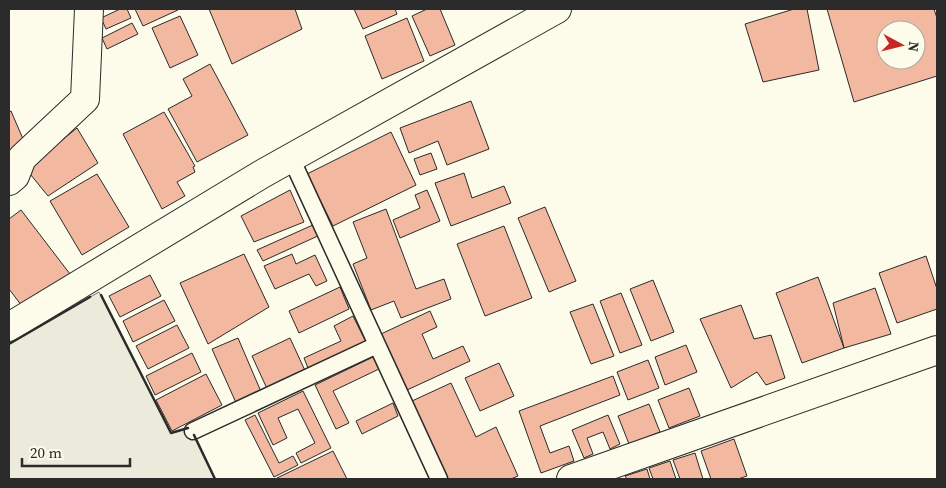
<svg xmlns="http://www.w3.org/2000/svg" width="946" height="488" font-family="'Source Serif 4',serif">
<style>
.green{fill:#ecebdb;stroke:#74746e}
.building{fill:#f2b8a0;stroke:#2b2b2b;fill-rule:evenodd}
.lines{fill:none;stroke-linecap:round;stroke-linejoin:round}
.service-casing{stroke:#2b2b2b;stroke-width:19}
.minor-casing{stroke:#2b2b2b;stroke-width:30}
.service{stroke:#fdfbea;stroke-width:16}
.minor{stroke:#fdfbea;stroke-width:28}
.wall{stroke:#2b2b2b;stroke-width:2.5}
</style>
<rect width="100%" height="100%" fill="#fdfbea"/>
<!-- green -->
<path class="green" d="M99,292l72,141 19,-5 25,51h-206v-135z"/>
<!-- building -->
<path class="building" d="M120,9h7l4,9 -25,11 -5,-11z
M135,9h42l1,1 -35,16z
M209,9h86l7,20 -70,35z
M354,9h41l2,5 -34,15z
M427,9h13l15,36 -25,11 -18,-40z
M794,9h13l12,61 -56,12 -18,-58z
M827,9h107l3,9v58l-83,26zM886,30h30v30h-30z
M180,16l18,39 -28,13 -18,-40z
M407,18l17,43 -42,18 -17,-43z
M132,23l6,11 -31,15 -5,-11z
M210,64l38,71 -51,27 -29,-53 24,-13 -9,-17z
M471,101l18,48 -42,16 -9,-24 -29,12 -9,-25z
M11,111l15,35 -17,14v-48z
M164,112l31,54 -2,1 2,5 -18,10 8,14 -23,13 -39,-75z
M77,128l21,35 -50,33 -22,-27z
M391,132l25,53 -83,41 -26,-52z
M431,153l6,16 -17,6 -6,-16z
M464,173l8,25 32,-12 7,17 -60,23 -16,-43z
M97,174l32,53 -47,28 -32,-54z
M290,190l14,32 -50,20 -13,-26z
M427,190l13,31 -40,17 -7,-18 27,-12 -5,-13z
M545,207l31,74 -27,11 -31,-74z
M386,209l30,80 28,-10 7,20 -50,19 -7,-17 -23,9 -18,-46 14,-6 -14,-36z
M21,210l49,64 -45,36 -16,-21v-70z
M315,224l5,11 -57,26 -6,-11z
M504,226l28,72 -47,18 -28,-72z
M244,254l25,53 -61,37 -28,-61z
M292,254l4,10 19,-9 12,26 -11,5 -7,-12 -34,15 -11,-23z
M926,256l11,33v20l-40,14 -18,-50z
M150,275l11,21 -41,21 -11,-21z
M818,277l26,71 -42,15 -26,-70z
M653,280l21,52 -23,9 -21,-52z
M340,287l9,22 -50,24 -10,-22z
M875,288l16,46 -47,14 -11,-45z
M621,293l21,52 -22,8 -20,-52z
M164,300l11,21 -42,21 -10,-21z
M593,304l21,52 -23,8 -21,-52z
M741,305l13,34 17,-4 14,43 -19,7 -9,-13 -26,16 -31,-69z
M430,311l7,16 -15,7 11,25 30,-13 7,15 -63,29 -26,-56z
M353,316l15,30 -58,27 -6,-15 37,-17 -7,-15z
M177,325l12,23 -41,21 -12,-23z
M238,338l24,56 -25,11 -25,-56z
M290,338l17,37 -38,18 -17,-37z
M686,345l11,27 -32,13 -10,-28z
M192,353l9,19 -46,23 -9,-19z
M373,357l6,12 -46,22 16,32 -13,6 -21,-44z
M648,360l11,28 -31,12 -11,-28z
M499,363l15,33 -34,15 -15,-33z
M206,374l16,31 -50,26 -16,-31z
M613,376l7,19 -80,31 10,27 19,-7 5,15 -33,12 -22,-62z
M451,383l25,54 20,-10 22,49 -7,3h-64l-35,-78z
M689,388l11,28 -31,12 -11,-28z
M303,391l28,57 -30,15 -5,-10 19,-10 -17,-34 -20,9 9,20 -14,7 -15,-32z
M393,403l5,13 -36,18 -6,-13z
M649,404l11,28 -31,12 -11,-28z
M255,415l24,48 14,-7 5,9 -24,12 -29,-57z
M608,415l12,29 -10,5 -7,-17 -16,6 6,16 -9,4 -12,-28z
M734,439l13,37 -9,3h-27l-10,-28z
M333,451l14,28h-69l-1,-1z
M695,453l8,26h-23l-7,-19z
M670,461l6,18h-23l-4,-11z
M647,469l3,10h-23l-2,-3z"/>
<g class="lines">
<defs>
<path id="service" d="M291,158l148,321
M193,431l184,-86"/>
<path id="minor" d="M9,181l6,-5 7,-18 63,-59 4,-90
M9,327l253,-153 295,-165
M571,479l366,-129"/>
</defs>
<!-- service casing -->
<use href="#service" class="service-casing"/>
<!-- minor casing -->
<use href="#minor" class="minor-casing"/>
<!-- service -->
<use href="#service" class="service"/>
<!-- minor -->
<use href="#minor" class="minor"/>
<!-- wall -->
<path class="wall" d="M101,295l70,138 17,-5
M9,344l81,-47
M194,435l21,44"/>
</g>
<!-- border -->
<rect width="946" height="488" fill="none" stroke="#2b2b2b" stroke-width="20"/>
<!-- north arrow -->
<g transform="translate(901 45) rotate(97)"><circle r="24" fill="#fdfbea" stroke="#a9a89e"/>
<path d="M0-4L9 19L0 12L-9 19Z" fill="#c62828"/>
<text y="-8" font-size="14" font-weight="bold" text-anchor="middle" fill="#2b2b2b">N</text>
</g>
<!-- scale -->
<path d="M22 458v8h108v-8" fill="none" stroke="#2b2b2b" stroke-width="2.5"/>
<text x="30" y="458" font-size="15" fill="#2b2b2b" stroke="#fdfbea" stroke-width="4" paint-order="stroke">20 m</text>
</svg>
